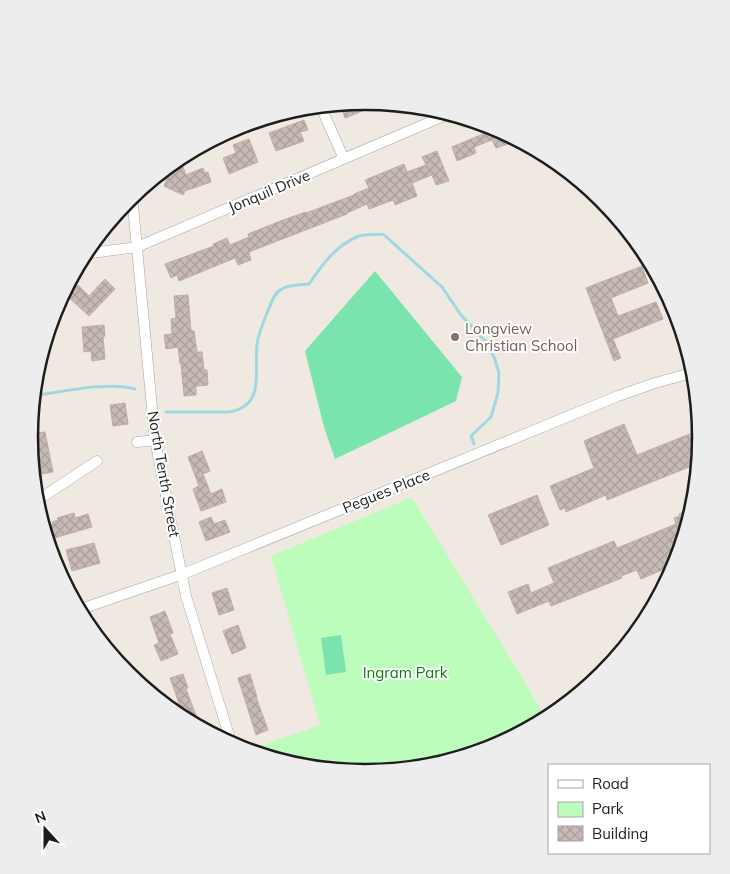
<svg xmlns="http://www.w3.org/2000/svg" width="730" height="874" font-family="Mulish,sans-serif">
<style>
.park{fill:#bdfdbb}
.pitch{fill:#7ae4af}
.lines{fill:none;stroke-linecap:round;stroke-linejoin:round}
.stream{stroke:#9fd8e0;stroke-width:3}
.building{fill:url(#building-cross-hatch);stroke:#c2ada3}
.street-casing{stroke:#a4a4a4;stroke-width:11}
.street{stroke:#fff;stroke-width:10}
.education-dot{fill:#8d6e63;stroke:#fff;stroke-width:2}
.labels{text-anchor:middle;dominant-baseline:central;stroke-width:4;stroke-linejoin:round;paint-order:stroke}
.street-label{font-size:15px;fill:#1d1d1d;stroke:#fff}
.education-label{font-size:15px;fill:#785e54;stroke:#fff;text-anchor:start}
.park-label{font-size:15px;fill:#078204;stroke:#fff}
.rim{fill:none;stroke:#1d1d1d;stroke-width:2.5}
</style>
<defs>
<pattern id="building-cross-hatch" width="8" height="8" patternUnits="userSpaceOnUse" patternTransform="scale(1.25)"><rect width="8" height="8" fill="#c7bab5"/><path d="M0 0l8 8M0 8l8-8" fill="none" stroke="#aa9f9b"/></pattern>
</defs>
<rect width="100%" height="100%" fill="#efe9e2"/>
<!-- park -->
<path class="park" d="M412,497l135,222 -54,29 -63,19 -65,6 -66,-6 -53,-16 74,-26 -49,-169z"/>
<!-- pitch -->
<path class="pitch" d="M375,271l87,106 -6,24 -121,58 -11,-32 -19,-76z
M341,635l5,37 -20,3 -5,-37z"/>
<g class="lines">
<!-- stream -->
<path class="stream" d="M33,396c28,-4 75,-15 102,-7
M166,412h63c37,-6 25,-41 28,-67 1,-12 8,-26 12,-37 3,-7 6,-16 13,-19 6,-4 19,-4 27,-5 13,-19 27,-39 50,-48 7,-2 17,-1 24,-2l59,53 19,28 24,26 9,16 5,16 -1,20 -7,24 -20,19 3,8"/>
</g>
<!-- building -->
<path class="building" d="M364,101l3,8 -22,9 -5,-15z
M304,120l4,10 -8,2 4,9 -28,10 -7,-18z
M490,125l29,15 -23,8 -4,-8 -18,7 2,6 -19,8 -5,-14 31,-13 -2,-5z
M249,139l9,23 -29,12 -6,-16 13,-5 -3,-8z
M437,151l12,30 -13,4 -4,-10 -20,8 5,13 -22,9 -2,-5 -24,9 -2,-5 -20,9v1l-98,38 2,8 -13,5 -3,-7 -56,23 -2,-6 -6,3 -6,-14 49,-18 -1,-2 14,-6 3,7 19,-8 -1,-3 35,-14 23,-8v1l48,-18v-1l15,-6 -4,-8 39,-16 3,8 19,-7 -4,-8z
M179,157l7,18 17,-7 2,5 3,-1 3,10 -26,9 -2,4 -19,-9 2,-5 -4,-10z
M642,266l6,17 -37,15 7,18 38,-14 7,17 -50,20 8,19 -7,3 -28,-73z
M105,279l10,10 -26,27 -22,-20 11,-11 11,11z
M188,295l3,36h3l3,21h5l2,18h3l1,15 -12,1v9l-12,1 -3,-32h-1l-2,-17 -12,2 -2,-14 8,-1 -1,-15 5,-1 -2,-22z
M104,325l1,11 -2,1 2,22 -13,2 -1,-10 -7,1 -2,-25z
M125,403l3,21 -15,2 -3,-21z
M624,424l13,31 55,-22 8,19 -1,11 -92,37 -1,-5 -40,17 -1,-4 -5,2 -10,-24 44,-18 -10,-27z
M45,432l8,40 -12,2 1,3 -9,1 -4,-36 8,-2 -1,-7z
M202,451l8,20 -7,3 8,20 11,-5 4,13 -25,9 -8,-22 6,-3 -11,-29z
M537,495l12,30 -48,20 -13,-30z
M693,508l-17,56 -35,15 -4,-9 -16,6 1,2 -71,28 -2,-5 -32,13 -9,-22 20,-8 3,9 23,-10 -6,-15 66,-27 3,7 59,-24 -2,-6 6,-2 -1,-2z
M74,513l1,5 13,-4 4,13 -45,13 -4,-13 10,-3 -1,-2 6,-2 -1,-2z
M211,517l3,7 11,-4 5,12 -24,9 -7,-19z
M94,543l6,20 -28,8 -6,-21z
M227,588l7,22 -15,5 -7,-22z
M165,611l8,22 -3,1 8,20 -17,7 -7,-16 5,-2 -9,-26z
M238,625l8,23 -14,6 -9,-23z
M183,674l5,14 -2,1 11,29 -9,4 -3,-2 -15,-42z
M250,674l7,23h-1l12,33 -12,5 -18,-57z"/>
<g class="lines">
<defs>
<path id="street" d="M320,105l24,54
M132,195l23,245 31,156 46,149
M84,254l53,-7 314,-134
M137,442l18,-2
M35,502l62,-41
M78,610l105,-36 435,-178 37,-13 40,-11
M592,683l27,-33 15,-13"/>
</defs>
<!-- street casing -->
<use href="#street" class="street-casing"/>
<!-- street -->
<use href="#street" class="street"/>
</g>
<!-- markers -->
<circle class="education-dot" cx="455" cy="337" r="5"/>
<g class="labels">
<!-- street labels -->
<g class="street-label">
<text transform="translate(269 191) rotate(-23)">Jonquil Drive</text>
<text transform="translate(164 474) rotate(80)">North Tenth Street</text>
<text transform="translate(386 491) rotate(-22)">Pegues Place</text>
</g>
<!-- education labels -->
<g class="education-label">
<text x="465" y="328">Longview<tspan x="465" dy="17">Christian School</tspan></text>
</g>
<!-- park labels -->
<g class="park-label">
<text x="405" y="672">Ingram Park</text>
</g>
</g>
<!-- crop -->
<path d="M0 0H730V874H0ZM38 437a327 327 0 1 1 654 0a327 327 0 1 1-654 0Z" fill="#ededed" fill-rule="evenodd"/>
<path class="rim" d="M38 437a327 327 0 1 1 654 0a327 327 0 1 1-654 0Z"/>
<!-- legend -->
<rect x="548" y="764" width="162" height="90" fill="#ffffff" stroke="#a5a5a5"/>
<rect x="558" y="780" width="25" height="8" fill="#ffffff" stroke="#a5a5a5"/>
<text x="592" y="789" font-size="15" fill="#1d1d1d">Road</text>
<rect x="558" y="802" width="25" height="15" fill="#bdfdbb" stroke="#a5a5a5"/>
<text x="592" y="814" font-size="15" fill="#1d1d1d">Park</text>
<rect x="558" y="826" width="25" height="15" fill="url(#building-cross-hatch)" stroke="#a5a5a5"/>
<text x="592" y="839" font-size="15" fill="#1d1d1d">Building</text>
<!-- north arrow -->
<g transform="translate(45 829) rotate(339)" stroke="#ffffff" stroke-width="4" paint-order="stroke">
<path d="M0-4L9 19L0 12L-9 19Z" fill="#1d1d1d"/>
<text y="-8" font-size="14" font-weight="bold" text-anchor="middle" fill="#1d1d1d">N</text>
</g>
</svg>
